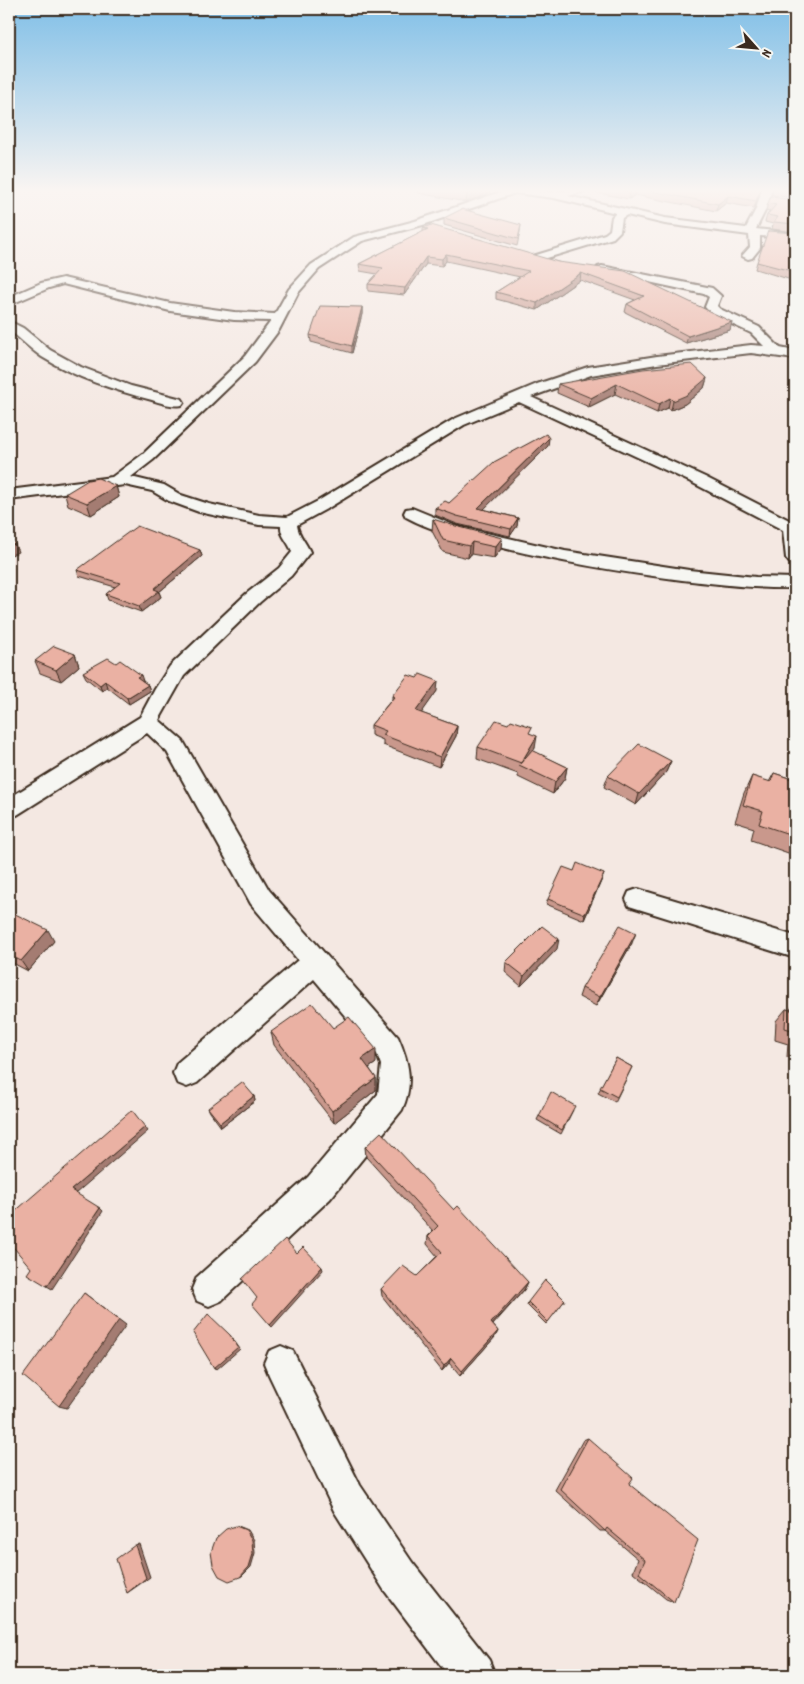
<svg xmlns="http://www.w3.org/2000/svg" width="804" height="1684" font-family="Dekko,sans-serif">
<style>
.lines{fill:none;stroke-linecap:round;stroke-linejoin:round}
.minor-casing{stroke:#3b2a1e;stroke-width:4}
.minor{fill:#f6f6f2;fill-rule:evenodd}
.wall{fill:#c9988c;stroke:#3b2a1e}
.shaded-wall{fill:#a47c72;stroke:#3b2a1e}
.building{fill:#eab1a3;stroke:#3b2a1e}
</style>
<rect width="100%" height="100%" fill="#f4e8e2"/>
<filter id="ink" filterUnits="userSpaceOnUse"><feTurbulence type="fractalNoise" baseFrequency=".02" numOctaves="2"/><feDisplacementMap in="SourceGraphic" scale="10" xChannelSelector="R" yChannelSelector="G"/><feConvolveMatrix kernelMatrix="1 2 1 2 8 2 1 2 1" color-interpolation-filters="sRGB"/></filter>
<g filter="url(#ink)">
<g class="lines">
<defs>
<path id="minor" d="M509,189l42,3 36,-3 -2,2 -17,5 97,22 81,10 10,-19 6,-20h10l-6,20 -10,20 39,4v6l-35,-3v12l-8,10 -4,1 -6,-3 8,-9 -1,-12 -84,-11 -38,-9 -5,3 -2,13 -7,7 -76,23 -6,-3 2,-2 72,-22 5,-4 2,-13 4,-4 -62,-15 -39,-5 -92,32 -61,16 -43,28 -21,24 -19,37 -24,32 -102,98 -22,17 33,8 17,10 28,9 50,11 28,2 31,-16 136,-82 83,-35 51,-17 69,-11 94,-11 13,1 -13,-13 -39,-18 -7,-8 4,-10 -5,-3 -106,-23 -2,-2 2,-2 4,-1 110,22 9,8 -4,10 3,3 39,18 21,21 15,3v8l-44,-6 -94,11 -66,11 -60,22 174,80 90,46v40l-6,-1 -3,-4 -3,-28 -90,-47 -174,-81 -55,23 -134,82 -33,18c1,10 9,17 13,27l-19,24 -31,26 -76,74 -25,44 24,21 86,149 129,147c11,25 16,47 4,73l-72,89 -109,102 -12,5 -12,-5 -5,-12 5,-12 111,-100 70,-83 3,-29 -4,-11 -63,-75 -117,104 -10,4 -10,-4 -4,-10 4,-10 121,-103 -47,-56 -84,-152 -20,-19 -130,82 -8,3v-20l131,-81 15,-28 15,-23 76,-72 33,-26 13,-16c-3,-10 -12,-16 -11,-26l-22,-1 -60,-13 -30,-11 -17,-10 -27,-6 -116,15v-10l103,-13 31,-23 102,-98 26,-35 -37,-1 -64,-9 -107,-27 -14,4 -40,17v-8l32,-14 22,-5 107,25 64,9 41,2 14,-25 22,-24 43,-28 61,-16z
M9,321l14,7 27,22 31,17 50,19 51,13 2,3 -2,3c-9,2 -21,-2 -30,-5 -38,-10 -76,-22 -110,-43 -12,-8 -22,-19 -33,-27z
M412,508l44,18 109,25 124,19 67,7 39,1v10c-38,1 -75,-4 -113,-8 -61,-8 -123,-18 -183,-33 -31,-8 -64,-14 -93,-30l-2,-4 2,-4z
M638,889l157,47v22l-166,-52 -3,-7 3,-7z
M281,1346l12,5 67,134 52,77 77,98 6,15h-47l-64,-85 -50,-79 -65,-136 -5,-12 5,-12z"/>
</defs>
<!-- minor casing -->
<use href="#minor" class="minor-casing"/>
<!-- minor -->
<use href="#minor" class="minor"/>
</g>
<!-- wall -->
<path class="wall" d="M419,189h75l-9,6 -19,7 -48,-9z
M588,189h173l-7,19 -28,-5 -10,8 -81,-16 -6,4 -41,-8z
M773,189h22v9l-23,-3z
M795,200v32l-23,-3 1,-5 -8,-2 2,-7 3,-4 -4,-1 2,-7z
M444,218l77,7 -1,7 -3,14 -73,-21z
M423,228l135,34 172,68 -44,13 -61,-31 2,-8 8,-4 -55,-20 -43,30 -41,-11v-7l24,-15 -74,-16 -4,5 -16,-2 -22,31 -36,-4v-7l9,-10 -17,-3 -1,-7 64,-32z
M795,233v48l-40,-12 2,-7z
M362,307v7l-10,39 -41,-11 -1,-7z
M707,378l-3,10 -19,16 -14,6 -3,-2 -11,5 -42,-19 -26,13 -32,-14 1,-9z
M548,446l-65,63 35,9 -1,8 -7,10 -53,-12 -22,-9v-7l14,-5z
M116,486l3,11 -28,18 -23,-10 -3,-11z
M433,519l68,30 -7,9 -23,-4 -3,4 -25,-6 -11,-21z
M200,550l2,6 -43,36 2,5 -20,15 -33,-12 -2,-6 9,-7 -36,-11 -2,-6z
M75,654l4,12 -18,15 -21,-8 -5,-12z
M83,672l60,9 5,4 2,6 -21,13 -22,-17 -5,4 -16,-13z
M437,691l-16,22 36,13 -1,10 -17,31 -56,-22v-5l-12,-5v-10l21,-26v-3z
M531,734l4,14 -2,3 34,16 -2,11 -12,16 -35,-17v-3l-41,-15 1,-12z
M671,761l-5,11 -30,33 -32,-18 4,-11z
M774,773l21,7v73l-1,2 -43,-15 3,-12 -19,-6 9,-29 8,-17 17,6z
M574,871l28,8 -18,41 -38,-16 2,-5z
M9,911l45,30 -26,30 -19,-10z
M632,943l-36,63 -17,-9 3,-9z
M557,949l-36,37 -16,-14 1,-10z
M795,1002v57l-8,-2 1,-13 -13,-4 1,-19 10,-12 4,1z
M333,1028l43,35 -7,5 7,10v12l-42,33 -60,-78 -3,-13z
M616,1058l16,9 -17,35 -17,-9z
M254,1096l1,5 -34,26 -11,-15 -2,-4z
M573,1110l-12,24 -24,-14 2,-4z
M365,1147l89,63 74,72 -4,8 -31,35 5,6 -3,6 -35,39 -11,-13 -7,8 -60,-75 -1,-7 36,-13 20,-20 -10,-12 1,-8 5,-5 -67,-74z
M565,1300l-19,24 -19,-19 1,-3z
M588,1438l41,46 45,118 -8,-3 -33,-27 5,-13 -33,-28h-5l-45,-41 28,-50z"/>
<!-- shaded-wall -->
<path class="shaded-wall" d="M482,189h12l-9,6 -19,7 1,-8z
M635,189h1l-1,6 -6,4 1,-7z
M728,196l-2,7 -10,8 2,-7z
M446,254v7l-4,5v-7z
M426,257v7l-22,31 1,-7z
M581,273l-1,7 -43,30v-7z
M362,307v7l-10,39v-7z
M732,322l-2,8 -44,13 2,-7z
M707,378l-3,10 -19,16 -14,6 2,-9z
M617,384l-2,10 -26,13 2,-9z
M670,398l-2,10 -11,5 2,-9z
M549,438l-1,8 -71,70 1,-8z
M116,486l3,11 -28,18 -4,-12z
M518,518l-1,8 -7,10 1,-7z
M502,538l-1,11 -7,9 1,-11z
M472,542l-1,12 -3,4 1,-12z
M15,544l3,8 -9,4v-10z
M200,550l2,6 -43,36 2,5 -20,15 -2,-6 15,-17z
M75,654l4,12 -18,15 -5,-11z
M141,675l2,6 -4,2 -2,-6z
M105,681l2,6 -5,4 -2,-6z
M438,681l-1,10 -21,30v-10z
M148,685l2,6 -21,13 -2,-6z
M457,726l-1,10 -17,31 1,-10z
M537,736l-2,12 -12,19 -2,-4z
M671,761l-5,11 -30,33 3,-11z
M567,767l-2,11 -12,16 2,-12z
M604,874l-2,5 -18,41 1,-6z
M48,930l6,11 -26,30 -7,-10z
M636,933l-4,10 -36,63 4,-9z
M559,939l-2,10 -36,37 3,-10z
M376,1049v14l-13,9 -1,-13z
M376,1078v12l-42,33 -2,-12z
M254,1096l1,5 -34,26 -1,-4z
M145,1127l3,4 -73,63 -4,-4z
M100,1208l3,3 -51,78 -5,-3z
M322,1267l1,3 -51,57 -2,-2z
M528,1282l-4,8 -36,39 3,-6z
M84,1293l42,32 -59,83 -8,-2z
M498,1331l-3,6 -35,39 2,-5z
M230,1335l10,14 -23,20 -3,-1z
M451,1358l-2,5 -7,8 2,-5z
M236,1526h2l10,4 6,10 1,13 -4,14 -9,9 -2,1z
M139,1544l11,33 -20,14 -3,2 8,-48z"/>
<!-- building -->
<path class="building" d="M439,189h43l-15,5z
M612,189h23l-5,3z
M640,189h121l-5,12 -28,-5 -10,8z
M775,189h20v2z
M771,197l24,3v24l-21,-2 4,-5 -11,-2 9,-10 -8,-2z
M462,209l59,16 -3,14 -74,-21z
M431,225l127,37 67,9 107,51 -44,14 -61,-32 17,-8 -63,-23 -44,30 -41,-11 33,-21 -83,-17 -4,5 -16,-2 -21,31 -37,-4 15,-16 -24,-4 69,-35 -5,-1z
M768,231l27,2v39l-38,-10z
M320,306l42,1 -10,39 -42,-11z
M692,364l15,14 -20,17 -14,6 -3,-3 -11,6 -42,-20 -26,14 -33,-14 85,-15z
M546,434l3,4 -71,70 40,10 -7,11 -54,-13 -22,-8 10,-7 4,2 45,-41z
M98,478l18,8 -29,17 -22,-9 23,-14z
M433,519l19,6 50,13 -7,9 -23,-5 -3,4 -26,-6z
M137,526l63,24 -46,39 5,2 -20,15 -33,-12 14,-11 -43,-13z
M9,537l6,7 -6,2z
M54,646l21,8 -19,16 -21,-9z
M108,658l8,5 4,-3 21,15 -4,2 11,8 -21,13 -22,-17 -5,4 -17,-13z
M420,674l18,7 -22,30 41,15 -17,31 -57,-22 3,-4 -15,-6 23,-28 -2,-1 16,-21 9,3z
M496,720l12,4 3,-4 21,7 -3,6 8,3 -16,27 -43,-16z
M639,744l32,17 -32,33 -31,-18z
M532,750l35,17 -12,15 -36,-17z
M774,773l21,7v56l-36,-12 4,-13 -20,-6 9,-29 19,6z
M577,863l27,11 -19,40 -37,-15 15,-32 11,4z
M9,911l39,19 -27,31 -12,-6z
M620,925l16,8 -36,64 -18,-9z
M542,926l17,13 -35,37 -18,-14z
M312,1003l21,25 16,-11 27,32 -14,10 14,19 -44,33 -61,-79z
M786,1009l9,2v20l-10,-3z
M616,1058l16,9 -15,30 -17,-9z
M242,1082l12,14 -34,27 -12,-15z
M551,1092l24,14 -13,24 -23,-14z
M132,1110l13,17 -74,63 29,18 -53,78 -20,-12 4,-6 -22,-26v-32l3,4z
M381,1132l73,78 4,-4 70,76 -37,41 7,8 -36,40 -11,-13 -7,8 -63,-77 22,-23 14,10 25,-24 -14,-16 10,-10 -73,-79z
M285,1239l12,14 6,-6 19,20 -52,58 -18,-21 5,-6 -15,-19z
M545,1280l20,20 -17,22 -20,-20z
M84,1293l35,27 -60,86 -36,-30z
M208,1314l22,21 8,12 -24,21 -21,-35z
M588,1438l45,40 -4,6 69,56 -24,62 -35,-29 6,-13 -38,-32 -2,3 -45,-42z
M236,1526l10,4 6,10 1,14 -4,13 -9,10 -11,4 -10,-5 -6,-11 -2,-13 5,-14 10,-9z
M135,1545l11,33 -19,15 -11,-34z"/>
</g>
<!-- sky -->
<linearGradient id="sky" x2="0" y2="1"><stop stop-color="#80bfe7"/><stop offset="0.45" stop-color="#faf5f2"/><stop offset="1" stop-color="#faf5f2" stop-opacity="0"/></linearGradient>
<rect width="804" height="424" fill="url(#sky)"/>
<!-- margin -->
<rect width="804" height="1684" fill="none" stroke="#f6f6f2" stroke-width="30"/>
<rect x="15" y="15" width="774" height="1654" fill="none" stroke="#3b2a1e" stroke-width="2" filter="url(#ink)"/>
<!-- north arrow -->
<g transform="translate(756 48) rotate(117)" stroke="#f6f6f2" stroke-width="4" paint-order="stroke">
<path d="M0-4L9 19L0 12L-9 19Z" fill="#3b2a1e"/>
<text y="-8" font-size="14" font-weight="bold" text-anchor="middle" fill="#3b2a1e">N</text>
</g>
</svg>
